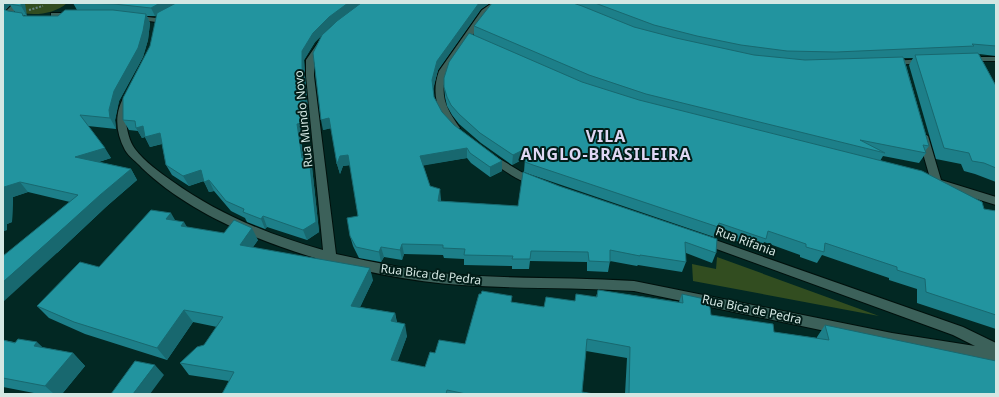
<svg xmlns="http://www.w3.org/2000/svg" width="999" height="397" font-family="'Noto Sans',sans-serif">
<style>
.green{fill:#324d20}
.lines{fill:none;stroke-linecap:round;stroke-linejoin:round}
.minor-casing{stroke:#00100c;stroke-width:2}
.path{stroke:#66837f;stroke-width:2;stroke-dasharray:2 1.5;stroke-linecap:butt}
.minor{fill:#3c615a;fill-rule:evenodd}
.wall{fill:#1d7f89;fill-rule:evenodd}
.shaded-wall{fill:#18686f}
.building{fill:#22949f;stroke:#18686f}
.labels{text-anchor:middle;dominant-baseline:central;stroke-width:4;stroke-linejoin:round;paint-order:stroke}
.street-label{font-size:12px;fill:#d4e7e3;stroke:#021e19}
.district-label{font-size:16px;font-weight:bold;letter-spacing:1px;fill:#e0d7f4;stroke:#021e19}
</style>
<rect width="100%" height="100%" fill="#022823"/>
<!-- green -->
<path class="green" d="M27,3h40c-11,10 -30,13 -44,10v-7z
M717,257l162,59 -186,-35 -1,-17 24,5z"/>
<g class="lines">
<defs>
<path id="minor" d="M14,3h7l-7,8v3l9,3v4h-6l-11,-6v-4z
M492,3h7l-11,11 -41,57c-8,25 -1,37 13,57l-5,3 -3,-1c-15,-19 -21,-36 -13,-59l43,-61z
M51,13h22l4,2 -4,2h-22z
M131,15l25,3 4,2 -4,2 -22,-3h-3z
M319,41h6l1,2 -12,17v16l22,178c41,9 83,18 125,21 58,4 115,2 173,6l258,52 83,13 -22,-11 -253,-92 -2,-3 2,-3 4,-1 259,91 33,16v19l-104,-17 -258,-54c-58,-4 -115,-2 -173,-6 -101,-7 -245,-46 -319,-117 -5,-6 -13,-11 -17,-18 -10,-19 -11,-38 1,-57l3,-1 4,3c-2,4 -5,9 -6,14 -3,11 1,31 8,40 10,13 24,23 37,32 46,33 97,54 151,69l-17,-174v-16z
M964,57h32v4h-32z
M925,59l4,2 -1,2 -37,2 -4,-2 4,-2z
M923,133l5,3 13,44 55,17v8l-64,-20 -14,-49z
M490,153l33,20 17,6 1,3 -1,3c-14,3 -42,-19 -54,-27l-1,-2 1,-2z"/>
</defs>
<!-- minor casing -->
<use href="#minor" class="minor-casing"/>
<!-- path -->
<path class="path" d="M29,10l14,-4"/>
<!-- minor -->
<use href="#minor" class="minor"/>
</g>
<!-- wall -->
<path class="wall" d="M3,3h18l6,13 -4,-1 1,1h34l19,-6 -4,-7h288l-30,23 -16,16 -11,18 1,16 5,56 -10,2 4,24 8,9 7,65 -12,8 -40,-13 -2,2 -18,-7 -2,-4 -14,-7 -17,-20 -5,1 -5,-11 -15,5 -17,-11 -6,-10 -4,-21 -12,3 -5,-10 -3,1 -4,-7 -9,-1 -6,-10 27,-74 7,-31 -2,1h-8l3,7 -2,17 -5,17 -24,44 -4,19 1,9 -28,-3 23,32 -12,4 32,7 6,11 -30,26 -50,47 13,-51 -42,-10 -15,5 -1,25 -5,2v6l-4,1zM10,5l5,7 -7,-1 -3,-1z
M361,3h129l-9,6 -43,61 -5,19 1,8 8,15 12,13 48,36v10l-12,6 -19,-14 -4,-5 -44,7 7,21 11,13v2l77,5 5,-34 193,81 -4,10 -26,-10v9l-4,10 -44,-7 -1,1 -27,-5 -2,11 -21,-1v-9l-57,-1 -1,8h-17v-3l-48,-1v-6l-20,-1 -1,-3 -39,-1 -2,6 -18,-3 -3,5 -22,-4 -6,-12 -3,-10 8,-20 -8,-51 -7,1 -3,8 -3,-10 -6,-36 -8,2z
M492,3h504v53l-17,-2 17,32v96l-21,-8 -11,-3 -3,-7 -25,-5 -27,-94 4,-7h-9l25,88 -4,5 1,2 -7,10 -36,-7 -3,5 104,48 12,2v118l-79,-26v-14l-28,-9v-2l-67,-23 -5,8 -17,-6v-2l-36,-13 -3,7 -46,-15 -1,3 -182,-62 -8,-3 1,-14 -13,7 -31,-22 -22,-19 -7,-9 -5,-9 -2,-9 -1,-10 30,-52v-9z
M175,220l12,7 71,13 -5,7 120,33 -13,27 35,6 2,9 10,14 -10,26 28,5 10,-14 30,-9 47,-42 32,5 52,-10 2,-7 81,12 3,-8 29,21 63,17 43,6v-1l8,-12 171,69h-371l2,-36 -41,-7 -4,41 12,2h-372l7,-13 -40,-6 -9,-12 24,-18 13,-18 -24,-5 -26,38 -82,-26 -36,-16 -12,-12 62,-39z
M3,340l70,13 12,13 -23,28h-23l-36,-7z"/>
<!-- shaded-wall -->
<path class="shaded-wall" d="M3,3h9l-2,1v1l-7,8z
M21,3h4l2,13 -6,-10z
M160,3h22l-27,13 -4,-8z
M348,3h13l-30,23 -16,16 -11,18 1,16 5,56 -10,2 5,34 -3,-10 -5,-34 5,-57v-16l11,-18 16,-16z
M479,3h11l-9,6 -43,61 -5,20 -1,-10 5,-19z
M146,14l4,9 -2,17 -5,17 -24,44 -4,19 1,9 -6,-11 -1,-8 5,-19z
M329,118l3,10 -9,2 -2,-10z
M143,126l5,10 -6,2 -6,-10z
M160,133l5,10 -15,4 -5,-10z
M105,148l6,10 -29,9 -7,-10z
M467,148v10l-46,8 -1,-10z
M527,148l-1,10 -14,7 1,-10z
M348,155l3,10 -8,1 -3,8 -3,-10 3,-8z
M309,157l3,10 7,65 -12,8 -4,-10z
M502,161v10l-12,6v-10z
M131,169l6,11 -30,26 -50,47 -54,49v-20l97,-87z
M201,170l5,10 -17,6 -6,-10z
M209,180l5,11 -5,1 -5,-10z
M20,182l8,10 -15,5 -1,25 -5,2v6l-4,1 1,-44z
M440,189l1,10 -2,12 -1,-10z
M171,213l7,12 -12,-6z
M263,216l4,11 -2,2 -4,-10z
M184,222l8,13 -11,-9z
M252,228l6,12 -12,17 -6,-12z
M402,244l2,10 -2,6 -2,-10z
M381,247l3,10 -3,5 -2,-10z
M370,268l3,12 -18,38 -4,-12z
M184,310l9,12 -26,38 -10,-12z
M395,313l2,12 -6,-4z
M405,324l2,12 -13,36 -3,-12z
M37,342l13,12 -16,-8z
M73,353l12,13 -23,28h-8l-9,-8z
M155,365l9,10 -14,19h-17z"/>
<!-- building -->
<path class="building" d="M10,3h11v3l-11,-2z
M76,3h84l-9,5 -37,-4z
M176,3h172l-19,14 -16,16 -11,18v16l5,55 -10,2 5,34 7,-1 7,65 -13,8 -40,-14 -2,3 -18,-7 1,-3 -18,-8 -17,-21 -5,2 -3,-12 -18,6 -17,-11 -6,-32 -15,4 -2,-11 -7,2 -1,-7 -12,-1v-22l27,-52 7,-33z
M361,3h118l-42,58 -5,19 2,17 8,15 12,13 48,36 -12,6 -20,-14 -3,-5 -47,8 10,30 10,3 -2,12 80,5 5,-34 36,14 158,53 -1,14 -31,-11 1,20 -46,-7v1l-30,-6v12l-21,-1 -1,-9 -57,-1 -1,8h-18l1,-3 -49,-1 1,-6 -22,-1v-3l-41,-1 -2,6 -19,-3 -2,5 -23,-5 -6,-11 -3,-18 11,-2 -10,-61 -8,1 -3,8 -8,-46 -8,2 -8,-67 9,-18 15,-14z
M492,3h81l9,3 52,21 42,11 78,17 51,5 98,-3 26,89 -6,-1 3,8 -66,-13 25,13 -239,-59 -57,-19 -115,-49z
M595,3h401v43l-24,-2 2,2 -138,6 -49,-1 -46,-6 -44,-9 -43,-11z
M3,9l5,2 14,2 1,3h35l7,-6h48l33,4 -3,17 -5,17 -24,43 -5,19 1,8 -30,-3 25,33 -30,9 56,12 -31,26 -52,47 -45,40v-26l75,-61 -58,-13 -16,5 -1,10z
M469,33l113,49 57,18 283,71 60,31 2,7 12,2v104l-70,-23 -1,-13 -28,-9v-3l-72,-24 -1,9 -18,-5v-3l-38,-13 -2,8 -47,-16 -1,4 -185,-62 -8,-3 2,-14 -14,7 -33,-22 -21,-19 -8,-9 -4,-8 -3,-10v-9l5,-16z
M978,53l18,33v82l-12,-5 -12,-2 -3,-8 -25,-5 -29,-93z
M151,210l20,3 -5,6 18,3 -3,4 43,7 10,-13 18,8 -12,17 130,23 -19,38 44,7 -4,8 14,3 -14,36 34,7 5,-15 5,1 4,-13 26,4 14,-50h2l1,-3 30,5 -1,6 33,5 2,-10 29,4 1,-7 21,3 1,-7 85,13 -1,-9 27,6 2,15 62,9 1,8 55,8 -4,-15 171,36v33h-367l1,-47 -43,-8 -5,53 12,2h-128l-19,-4 -1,4h-224l12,-22 -54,-9 17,-16 7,-2 19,-28 -39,-7 -27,38 -83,-26 -37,-16 43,-44 19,5z
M18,339l19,3 -3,4 39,7 -28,33 -42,-8v-38l12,3z
M135,361l20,4 -22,29h-22z"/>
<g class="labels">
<!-- street labels -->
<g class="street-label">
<text transform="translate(303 119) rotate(-96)">Rua Mundo Novo</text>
<text transform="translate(746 241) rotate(20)">Rua Rifania</text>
<text transform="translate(431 274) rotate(7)">Rua Bica de Pedra</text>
<text transform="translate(752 309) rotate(12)">Rua Bica de Pedra</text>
</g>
<!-- district labels -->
<g class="district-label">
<text x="606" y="136">VILA<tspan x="606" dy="18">ANGLO-BRASILEIRA</tspan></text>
</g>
</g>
<!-- border -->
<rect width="999" height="397" fill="none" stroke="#d4e7e3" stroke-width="8"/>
</svg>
